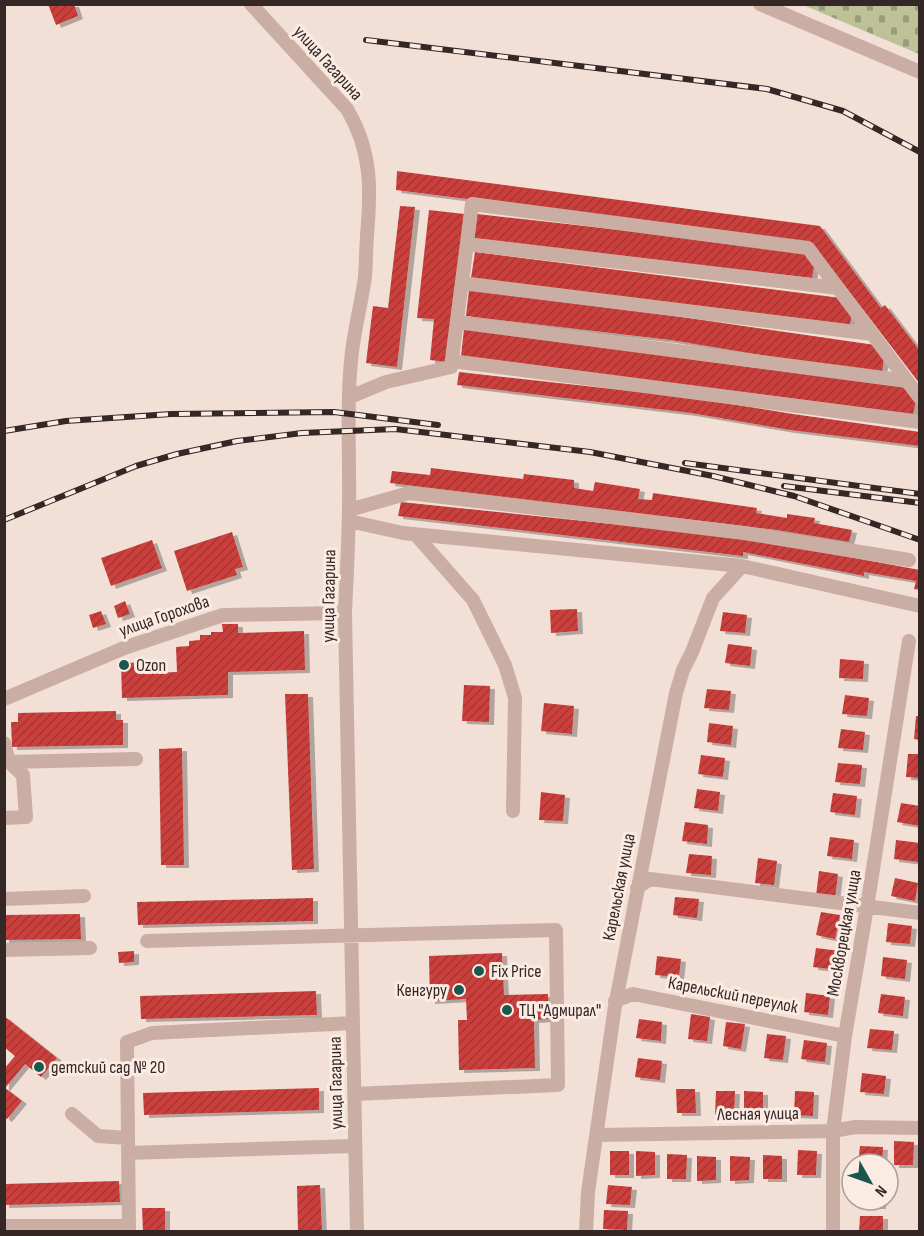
<svg xmlns="http://www.w3.org/2000/svg" width="924" height="1236" font-family="'Sofia Sans Condensed',sans-serif">
<style>
.cemetery{fill:url(#cemetery-stones)}
.building{fill:url(#building-hatch);filter:url(#shadow)}
.lines{fill:none;stroke-linecap:round;stroke-linejoin:round}
.minor{stroke:#caada3;stroke-width:14}
.rail-casing{stroke:#352725;stroke-width:6}
.rail{stroke:#faebe3;stroke-width:4;stroke-dasharray:11;stroke-linecap:butt}
.poi-dot{fill:#19574f;stroke:#faebe3;stroke-width:2}
.labels{text-anchor:middle;dominant-baseline:central;stroke-width:6;stroke-linejoin:round;paint-order:stroke}
.street-label{font-size:18px;fill:#352725;stroke:#faebe3}
.poi-label{font-size:18px;fill:#352725;stroke:#faebe3;text-anchor:start}
</style>
<defs>
<pattern id="cemetery-stones" width="16" height="16" patternUnits="userSpaceOnUse" patternTransform="scale(1.5)"><rect width="16" height="16" fill="#bcc197"/><path d="M2 7V4a2 2 0 0 1 4 0v3zM10 15v-3a2 2 0 0 1 4 0v3z" fill="#9a9d7b"/></pattern>
<pattern id="building-hatch" width="6" height="6" patternUnits="userSpaceOnUse" patternTransform="scale(1.5)"><rect width="6" height="6" fill="#cb413c"/><path d="M-1 1l2-2M0 6l6-6M5 7l2-2" fill="none" stroke="#a63632"/></pattern>
<filter id="shadow"><feDropShadow dx="5" dy="3" stdDeviation="0" flood-color="#0004"/></filter>
</defs>
<rect width="100%" height="100%" fill="#f2e0d7"/>
<!-- cemetery -->
<path class="cemetery" d="M803,5h116v49z"/>
<!-- building -->
<path class="building" d="M48,4h26l4,12 -22,9z
M397,171l423,55 61,82 4,-3 35,46v33l-108,-141 -416,-53z
M400,206l15,1 -18,160 -31,-4 7,-57 15,2z
M429,210l35,4 -17,148 -17,-2 4,-41 -17,-1z
M477,214l322,36 16,11 -3,17 -338,-38z
M475,252l366,46 11,13 -2,14 -379,-47z
M469,290l206,26 200,29 9,13 -2,14 -50,-5 -161,-27 -205,-24z
M464,329l439,58 13,14 -3,13 -452,-58z
M459,372l235,26 99,16 127,18v14l-130,-16 -99,-17 -234,-28z
M431,468l92,11 1,-5 50,6v8l19,3 2,-9 45,7 -2,10 14,1 1,-7 104,15 -1,5 31,5v-4l28,4 -1,5 38,7 -3,12 -72,-12 -387,-47 2,-12 38,4z
M401,502l346,36 173,32v20l-6,-1 2,-8 -52,-9v4l-121,-24v4l-345,-40z
M232,532l11,35 -8,2 2,6 -50,16 -13,-40z
M152,540l10,28 -51,18 -10,-28z
M125,601l5,13 -12,4 -4,-12z
M577,609l1,22 -27,2 -1,-23z
M101,611l5,13 -13,4 -4,-13z
M723,612l24,3 -2,18 -25,-2z
M222,624h16v9l66,-2 1,39 -77,2v23l-106,3 -1,-35 30,-1v11l26,-1 -1,-25 13,-1v-5l11,-1v-5h11v-3h12z
M728,644l24,3 -2,19 -25,-3z
M840,659l24,2 -1,18 -24,-1z
M464,685l26,1 -1,36 -27,-1z
M707,689l24,2 -2,19 -25,-2z
M285,694h23l6,175 -22,1z
M845,695l24,3 -2,18 -25,-2z
M544,703l30,3 -2,28 -31,-3z
M116,711v9h7v25l-111,2 -1,-25h7v-9z
M916,716h4v24l-6,-1z
M709,723l24,3 -2,19 -24,-3z
M841,729l24,3 -2,18 -25,-2z
M182,748l2,117h-23l-2,-116z
M908,754h12v24l-14,-1z
M701,755l24,3 -2,19 -25,-3z
M838,763l24,2 -2,19 -25,-2z
M697,789l23,3 -2,19 -24,-3z
M541,792l24,3 -2,26 -24,-1z
M833,793l24,3 -2,19 -25,-3z
M901,803l19,3v20l-23,-4z
M685,822l23,3 -1,19 -25,-3z
M830,837l24,3 -2,19 -25,-3z
M896,840l24,3 -2,19 -24,-3z
M689,854l23,2 -1,19 -25,-2z
M758,858l19,3 -3,24 -19,-2z
M819,871l19,3 -3,24 -19,-2z
M895,878l23,5 -3,18 -24,-5z
M675,897l24,2 -2,19 -24,-3z
M313,898v23l-175,4 -1,-23z
M821,912l19,3 -5,24 -19,-4z
M80,914l1,25 -77,1v-25z
M888,923l24,3 -2,18 -24,-2z
M816,948l24,3 -2,19 -25,-3z
M134,951v11l-15,1 -1,-11z
M502,953l2,42 44,-1 1,25 -15,1 1,48 -76,2 -1,-50h9l-1,-21 -36,2 -1,-45z
M657,956l24,3 -2,18 -24,-2z
M883,957l24,3 -2,19 -24,-3z
M316,991l1,24 -176,4 -1,-23z
M806,993l24,3 -2,19 -24,-3z
M881,994l24,3 -2,19 -25,-3z
M691,1014l19,3 -3,24 -19,-2z
M4,1016l53,42 -16,19 -16,-13 -20,24 17,13 -15,18 -3,-2v-48l11,-13 -11,-9z
M639,1019l23,3 -1,19 -25,-3z
M726,1022l19,2 -4,25 -18,-3z
M870,1029l24,2 -2,19 -25,-2z
M767,1034l19,2 -3,24 -19,-2z
M804,1040l23,3 -2,19 -24,-3z
M638,1058l24,3 -2,19 -25,-3z
M862,1073l24,3 -2,18 -24,-2z
M319,1088v22l-175,5 -1,-22z
M676,1089h19l1,24h-19z
M716,1091h19l-1,24h-19z
M744,1091l19,1v23h-19z
M795,1091l19,1 -1,24 -19,-1z
M894,1141l20,1 -1,23h-19z
M860,1146l23,1 -1,17h-24z
M798,1150l19,1 -1,24h-19z
M610,1151h19v24h-19z
M636,1151l19,1v23l-19,1z
M667,1154l20,1 -1,24h-19z
M763,1155l19,1v23h-19z
M697,1156l19,1v23l-19,1z
M730,1156l20,1 -1,23 -19,1z
M119,1181l1,21 -116,3v-21z
M320,1185l2,47h-24l-1,-46z
M608,1185l24,2 -2,18 -24,-1z
M857,1200h24v6h-24z
M142,1208h23v24h-22z
M604,1210l24,1 -1,19 -24,-1z
M860,1216h23v16h-24z"/>
<g class="lines">
<!-- minor -->
<path class="minor" d="M251,4l96,105c25,42 24,80 20,127 -1,14 -1,28 -2,41 -4,29 -12,57 -14,85 -4,38 -2,76 -2,114 1,46 -2,91 -4,137l12,619
M760,4l160,68
M467,244l371,44
M462,283l410,51
M457,322l450,59
M452,361l468,61
M350,397l36,-15 65,-15 21,-163 336,44 112,150
M349,510l60,-17 335,40 165,27
M349,521l54,12 339,33 178,40
M415,534l58,66 32,65 10,33 -2,113
M4,699l120,-51 99,-33 122,-2
M4,743l5,19 127,-3
M4,818l22,-1 -3,-42 -14,-13
M637,888l13,-9 270,34
M4,899l80,-3
M147,941l409,-11 2,155 -204,9
M4,950l86,-2
M615,1001l18,-7 212,42
M72,1114l26,22 30,2
M597,1135l236,-4 22,-4 65,1
M128,1153l227,-7
M4,1226h125
M129,1232l-2,-190 25,-9 201,-10
M586,1232l2,-40 27,-186 61,-313 7,-23 9,-18 21,-54 29,-32
M833,1232v-101l12,-95 22,-129 42,-266"/>
<defs>
<path id="rail" d="M366,40l401,49 76,22 77,41
M4,431l62,-10 105,-7 163,-2 104,13
M685,463l235,31
M784,486l136,17
M4,520l132,-54 41,-12 60,-13 65,-8 93,-4 195,23 123,24 81,20 126,44"/>
</defs>
<!-- rail casing -->
<use href="#rail" class="rail-casing"/>
<!-- rail -->
<use href="#rail" class="rail"/>
</g>
<!-- markers -->
<g class="poi-dot">
<circle cx="124" cy="665" r="6"/>
<circle cx="479" cy="971" r="6"/>
<circle cx="459" cy="990" r="6"/>
<circle cx="507" cy="1010" r="6"/>
<circle cx="39" cy="1067" r="6"/>
</g>
<g class="labels">
<!-- street labels -->
<g class="street-label">
<text transform="translate(328 63) rotate(48)">улица Гагарина</text>
<text transform="translate(329 596) rotate(-89)">улица Гагарина</text>
<text transform="translate(164 616) rotate(-19)">улица Горохова</text>
<text transform="translate(619 887) rotate(-79)">Карельская улица</text>
<text transform="translate(844 933) rotate(-80)">Москворецкая улица</text>
<text transform="translate(733 995) rotate(11)">Карельский переулок</text>
<text transform="translate(336 1083) rotate(-91)">улица Гагарина</text>
<text transform="translate(758 1114) rotate(-1)">Лесная улица</text>
</g>
<!-- poi labels -->
<g class="poi-label">
<text x="136" y="665">Ozon</text>
<text x="491" y="971">Fix Price</text>
<text x="447" y="990" text-anchor="end">Кенгуру</text>
<text x="519" y="1010">ТЦ "Адмирал"</text>
<text x="51" y="1067">детский сад № 20</text>
</g>
</g>
<!-- border -->
<rect width="924" height="1236" fill="none" stroke="#352725" stroke-width="12"/>
<!-- north arrow -->
<g transform="translate(870 1182) rotate(130)"><circle r="28" fill="#faebe3" stroke="#ab9d97" stroke-width="1.5"/>
<path d="M0-4.5L10 22L0 15L-10 22Z" fill="#19574f"/>
<text y="-9" font-size="16" font-weight="bold" text-anchor="middle" fill="#352725">N</text>
</g>
</svg>
